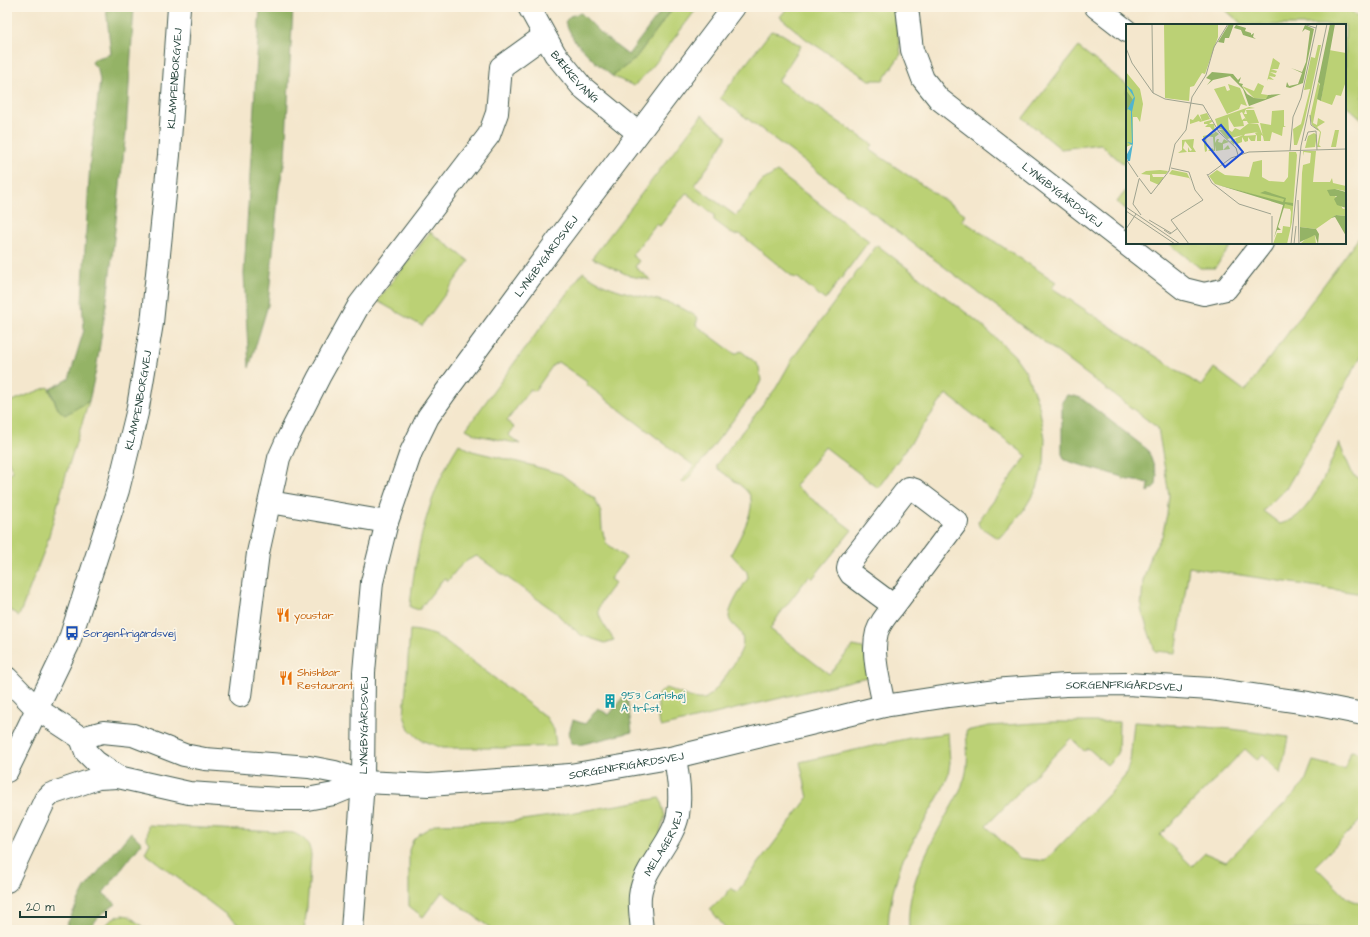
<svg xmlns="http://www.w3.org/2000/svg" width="1370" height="937" font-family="'Architects Daughter',sans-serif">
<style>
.green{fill:#bbd175;stroke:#6d8754}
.forest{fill:#94b366;stroke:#5a784d}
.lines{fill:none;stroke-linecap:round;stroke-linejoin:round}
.street-casing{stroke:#3f564b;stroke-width:24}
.secondary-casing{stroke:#3f564b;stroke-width:24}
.street{stroke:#fff;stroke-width:22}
.secondary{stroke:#fff;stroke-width:22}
.labels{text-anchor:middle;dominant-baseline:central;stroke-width:3.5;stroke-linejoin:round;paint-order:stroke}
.street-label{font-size:11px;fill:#1f3d34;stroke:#fcf5e5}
.food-label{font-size:11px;fill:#c56008;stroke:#fcf5e5;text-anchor:start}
.transit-label{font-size:11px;fill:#164399;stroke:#fcf5e5;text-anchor:start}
.culture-label{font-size:11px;fill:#0d838f;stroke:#fcf5e5;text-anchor:start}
.inset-road{fill:none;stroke:#9fa390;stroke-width:1}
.view{fill:#1d4ed8;fill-opacity:0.15;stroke:#1d4ed8;stroke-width:2}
.inset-edge{fill:none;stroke:#1f3d34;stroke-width:2}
</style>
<rect width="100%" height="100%" fill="#fcf5e5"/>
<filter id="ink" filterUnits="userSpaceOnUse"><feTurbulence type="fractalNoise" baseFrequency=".025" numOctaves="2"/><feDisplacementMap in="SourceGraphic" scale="8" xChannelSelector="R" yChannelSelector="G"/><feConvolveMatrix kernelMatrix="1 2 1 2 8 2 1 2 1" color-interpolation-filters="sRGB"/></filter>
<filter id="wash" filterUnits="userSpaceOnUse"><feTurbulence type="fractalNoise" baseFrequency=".012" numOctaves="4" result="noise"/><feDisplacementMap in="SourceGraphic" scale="16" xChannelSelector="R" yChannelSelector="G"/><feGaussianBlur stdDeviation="0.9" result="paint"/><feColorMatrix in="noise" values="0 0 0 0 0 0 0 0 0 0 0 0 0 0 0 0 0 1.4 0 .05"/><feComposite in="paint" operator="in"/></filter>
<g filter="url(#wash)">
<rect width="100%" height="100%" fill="#f4e7cd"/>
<!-- green -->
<path class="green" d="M674,7h24l-44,58 -20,21 -22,-10 22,-16z
M788,7h107l1,15 5,32 -18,26h-14l-63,-41 -26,-22z
M1222,7h123l18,13v100l-18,-16v-79h-102z
M771,31l11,3 19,12 -23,35 95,64 -4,4 96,65 -3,6 94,62 -4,6 149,98 13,-18 31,23 118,-159v121l-76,134 -24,24 17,13c6,-2 13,-4 17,-8 21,-18 31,-48 42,-73l14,32 10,5v114l-174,-27 -13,86 -21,-2 -14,-42 2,-28 9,-28 10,-17 5,-22 2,-19 -11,-67 -438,-330z
M1078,47l49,38v82l-27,-23 -39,5 -38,-31z
M702,115l24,20v3l-16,26 -16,21 42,31 26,-35 15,-9 92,69 -44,59 -27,-22 -5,-1 -53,-43 -6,1 -20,-15v-5l-28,-22 -26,33 -4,-2 -24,31 7,6 -4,6 16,13 -21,-4 -38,-18z
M1127,189v21l-10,-8z
M430,232l39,29 -47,65 -43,-24 -1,-2z
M1169,243h64l-18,25h-15z
M877,245l100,76 37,34 12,17 13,34 6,32 -1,25 -7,25 -14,23 -22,26 -4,1 -18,-12 -1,-4 2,-3 47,-63 -81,-62 -68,94 -53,-41 -30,39 57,44 -40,49 -3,-3 -30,39 -9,14 59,45 24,-28 10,2 6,22 -2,7 -206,50 -3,-7v-26l8,-6c9,3 29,13 38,11 10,-3 35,-41 38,-51 1,-3 1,-9 0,-12 -2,-8 -13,-11 -13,-20 1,-10 13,-29 19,-38l-1,-6 -16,-18c7,-14 27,-46 18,-60 -4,-7 -23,-19 -31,-25l-2,-4 60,-77 17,-30z
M583,272c12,9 25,15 39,19 28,9 51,8 76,27l-2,7 39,29 6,-3 14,11 4,5 2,14 -5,9 -71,93 -3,-2 12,-15 -108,-82 1,-2 -29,-20 -5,3 -18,26 -5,-2 -23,32 7,6 -6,8 12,9 -43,-9 -11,-6 54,-74z
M48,387l10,22 25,-4 6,-4 -22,70 -21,75 -27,70 -12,-8v-133l6,-3 -6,-15v-54z
M459,444l13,7 58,14 31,9 34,25 6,14 1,16 4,14 20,15 -16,21 5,4c-22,29 -21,27 -1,57l-9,3 -24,-8 -21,-18 -3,-4 -80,-57c-13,4 -21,14 -29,25l-4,-3 -25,32 -9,-3c5,-56 19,-116 49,-163z
M410,630c13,1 23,4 34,10l102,77 8,13 2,16 -53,2h-60l-20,-7 -7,-5 -7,-7 -5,-13z
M1052,722h67l-1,29 -3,6 -8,8 -19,-17 -4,3 -13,-13 -85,88 33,32 26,3 70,-73 10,-12 5,-15 4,-39 98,7 56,8 -7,37 -18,-19 -6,5 -12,-11 -85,86 32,31 13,-13 21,9 78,-78 9,-23 32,8 6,-18 12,2v65l-48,48 32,32 16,7v25h-454c-3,-42 16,-76 36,-112 7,-13 16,-27 20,-41 4,-15 2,-31 1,-46l23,-5z
M948,733l2,29 -2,14 -6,14 -40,71 -9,31 -4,21 -1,17h-161l-17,-21 14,-12 7,-9 6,4 71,-94 -8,-36 110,-24z
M660,798l5,18 -34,114h-138l-51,-38 -19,25 -14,-11v-56l4,-10 6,-6 17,-10 72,-2 43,-6z
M148,825l145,8c11,4 17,10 18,22l-4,53 -3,22h-58l-101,-77 5,-10 -3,-4z
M122,915l7,1 18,14h-46l12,-12z"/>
<!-- forest -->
<path class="forest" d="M106,7h28l-8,125 -18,160 -12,78 -7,31 -24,14 -7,-6 -8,-20 19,-10 15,-49 -2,-28 8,-140 10,-81 -2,-12 -6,-6 2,-4 17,-5z
M260,7h33l-8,152 -6,29 -11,117 -19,63 -5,-94z
M664,7h10l-40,53 -22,16 -18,-15 -20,-21 -9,-18 5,-6 11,-3 25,25 22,17z
M1067,395l7,1 7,2 67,52 9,25 -1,10 -8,7 1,-9 -26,-4 -3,-3 -30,-8 -25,-8 -3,-6v-52z
M624,696h3l5,36 -53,13 -8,-2 -2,-10 4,-13 12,4 13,-16 11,7z
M131,832l11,11 -39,50 13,11c-11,7 -21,14 -26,26h-26l21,-42z"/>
</g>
<g filter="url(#ink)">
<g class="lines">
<defs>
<g id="street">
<path id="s1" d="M529,7l26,47 27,33 56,46"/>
<path id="s2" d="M907,7l5,43 11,29 16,20 245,190 20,5 22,-5 36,-46"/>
<path d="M1096,7l31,24"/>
<path d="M270,502l117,20"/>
<path d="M7,678l30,31"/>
<path d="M240,696l18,-143 18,-81 3,-14 8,-18 32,-63 40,-72 130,-170 8,-22 4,-46 43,-31"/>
<path d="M884,706c-4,-22 -13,-52 -7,-74 3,-9 10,-18 17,-26l-43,-32 -3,-5 1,-5 55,-71 5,-5 6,2 42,32 -63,84"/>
<path id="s3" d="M352,930l11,-148 1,-110 8,-90 15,-60 24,-70 17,-35 17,-24 112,-152 177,-234"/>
<path id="s4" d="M642,930c-1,-11 -3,-23 -2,-34 3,-29 32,-52 38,-81 3,-20 0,-39 -3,-58"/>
</g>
<g id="secondary">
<path d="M37,709l44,29"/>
<path id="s5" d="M81,738l22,-6 30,3 51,20 21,4 104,8 26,5 28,10 66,3 141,-10 105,-18 209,-51 65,-10 57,-7 60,-4 61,-1 84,5 97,14 55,11"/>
<path d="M81,738l5,14 10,10 22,15 71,16 92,6h26l27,-5 29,-12"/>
<path id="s6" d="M7,771l61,-126 50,-155 19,-77 15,-90 17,-168 10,-148"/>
<path d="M7,881l38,-81 6,-6 47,-16 20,-1"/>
</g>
</defs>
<!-- street casing -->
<use href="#street" class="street-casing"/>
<!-- secondary casing -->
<use href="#secondary" class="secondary-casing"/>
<!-- street -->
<use href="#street" class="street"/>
<!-- secondary -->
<use href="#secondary" class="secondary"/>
</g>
</g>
<!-- icons -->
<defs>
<symbol id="restaurant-bare" viewBox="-9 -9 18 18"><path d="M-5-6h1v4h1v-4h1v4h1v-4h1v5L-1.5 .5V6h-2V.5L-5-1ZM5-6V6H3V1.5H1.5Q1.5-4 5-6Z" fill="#e8710a" stroke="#fcf5e5" stroke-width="2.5" paint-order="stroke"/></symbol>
<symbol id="bus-bare" viewBox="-9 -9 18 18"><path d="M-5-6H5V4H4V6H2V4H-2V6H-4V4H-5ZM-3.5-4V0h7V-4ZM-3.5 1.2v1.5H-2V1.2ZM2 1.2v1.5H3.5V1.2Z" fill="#1a4fb4" stroke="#fcf5e5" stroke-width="2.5" paint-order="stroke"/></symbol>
<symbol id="building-bare" viewBox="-9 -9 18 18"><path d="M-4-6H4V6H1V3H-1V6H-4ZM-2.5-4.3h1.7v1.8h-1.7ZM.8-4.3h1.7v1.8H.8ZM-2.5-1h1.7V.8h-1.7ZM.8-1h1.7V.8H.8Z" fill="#0f9aa8" stroke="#fcf5e5" stroke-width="2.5" paint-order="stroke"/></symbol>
</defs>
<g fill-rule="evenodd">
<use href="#restaurant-bare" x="273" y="605" width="20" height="20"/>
<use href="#bus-bare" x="62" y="623" width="20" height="20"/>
<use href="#restaurant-bare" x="276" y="668" width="20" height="20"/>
<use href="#building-bare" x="600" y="691" width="20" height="20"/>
</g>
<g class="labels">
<!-- street labels -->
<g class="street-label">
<text stroke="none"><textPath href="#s1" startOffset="84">BÆKKEVANG</textPath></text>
<text stroke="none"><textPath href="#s6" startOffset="719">KLAMPENBORGVEJ</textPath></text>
<text stroke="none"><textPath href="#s2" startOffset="256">LYNGBYGÅRDSVEJ</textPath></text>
<text stroke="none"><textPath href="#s3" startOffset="723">LYNGBYGÅRDSVEJ</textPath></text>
<text stroke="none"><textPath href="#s6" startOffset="395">KLAMPENBORGVEJ</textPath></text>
<text stroke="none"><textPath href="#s5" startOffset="1060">SORGENFRIGÅRDSVEJ</textPath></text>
<text stroke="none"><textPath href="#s3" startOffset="205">LYNGBYGÅRDSVEJ</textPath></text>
<text stroke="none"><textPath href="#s5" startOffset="554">SORGENFRIGÅRDSVEJ</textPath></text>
<text stroke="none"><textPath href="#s4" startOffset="92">MELAGERVEJ</textPath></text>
</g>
<!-- food labels -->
<g class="food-label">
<text x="294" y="615">youstar</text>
<text x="297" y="672">Shishbar<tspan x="297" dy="13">Restaurant</tspan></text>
</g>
<!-- transit labels -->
<g class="transit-label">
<text x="83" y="633">Sorgenfrigårdsvej</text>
</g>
<!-- culture labels -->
<g class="culture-label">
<text x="621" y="695">953 Carlshøj<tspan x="621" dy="13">A trfst.</tspan></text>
</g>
</g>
<!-- overview -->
<g transform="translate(1126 24)">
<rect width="220" height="220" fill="#f4e7cd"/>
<path d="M38,0h54v13l-13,37 -3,-1 -8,13 -4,1 -1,14 -24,-3zM192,21h3l-17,79 -7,21h-3l-1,-16 8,-5 9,-35 -6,1 7,-33 4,1zM203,26l17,3v28l-5,15 -5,-1 -4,10 -11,-4zM147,34l7,5 -2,6h-7l6,2 -1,2 -6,-1 6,3 -1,2 -6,-1 5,4 -6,-1 -1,2zM0,48l14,17 3,15 -3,18 -3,-5h-4v27l-7,3zM192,58l2,4 -7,37 4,2 1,-7 7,4 -8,5 4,5 -2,13 2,2h10l4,-17h4l-3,17h-19l3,-15 -8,-7 -2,-8zM132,59l6,3 -3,8 7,1 -1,4 -13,-1 -12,-12 12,5zM102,60l12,4 7,18 -6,-2 -2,5 -12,5 -13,-25 11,-3 2,5 3,-1zM123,83l6,1 -9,1 -2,5h3l-1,-4h8l5,13h-11l-6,-11 -2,1 2,7 3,-2 2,3h-4l1,5 -10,1 -6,-10 1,13 3,2 3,-4 5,2 9,-7 9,1 5,12 -2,-1v6h-4v-5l-2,-3 3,-1 -13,2 -1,2 12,-1 -1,6h-4l-3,-4v4l-3,1 -3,-5v5l-5,2 -2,-5 -1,6 -4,-4 13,-6 -16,4 -8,-9h4l-5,-2 -3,-9zM158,86v16l2,1h-3l-1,9 -10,-4 -2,9h-6l-4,-18 11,2 1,-14zM81,89l3,6 -10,3 -1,-1 -9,3v-5l3,1 5,-6 4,7 -2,-6zM85,96l2,1 -4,3h5l1,7 4,3 -4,3v6l2,-4h2l-1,3 4,1 2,-4 5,3 -6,2v6l5,-5 2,4 -14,2 -1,-6v6h-7l4,-3 2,2 -1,-13 -7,-1 1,15 -2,1 -2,-16 12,-3 -5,-6h-5l3,-3h-4v-2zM188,109l3,2 -2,12 -10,1 3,-12zM68,115l-1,8 3,5h-8v-5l2,4 2,-1 -7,-9 -2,7 4,4 -9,1 4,-3v-10zM177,127h13l-3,31h17l2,-4 1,5 13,3 -1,5 -10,-2 -1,5 9,15 3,-1v8l-10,-1 -20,14 -16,-2 2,-54 1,-8 7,-2 1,-10 -7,-1v4zM163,128h7l1,3 -5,67 -5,22h-14l4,-11h5l1,-7 7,1 1,-15 -1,-3 -7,-1 1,-5 -69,-19 -6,-8 8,-6 8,5 24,2 4,-15 9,-2v17l7,4 15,1 4,-5zM34,146l8,1 -2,3h-14l1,3h11l-5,8 -9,-4v-6l-9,-1 5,-3zM46,146l15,3 4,8 -2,-3 -20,-4zM189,211l1,9h-16l8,-7z" fill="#bbd175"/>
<path d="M103,0h5l-5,14h-4l-1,5 -6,-1zM204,0h5l-14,77 -4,-2 3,-15 -2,-2zM110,1l10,3 -1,3 6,2v2l3,-2 -1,4 3,2 -13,-4 -2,-5 -7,-2zM179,1l9,4 -11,54 -13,5 -4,-1 1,-5 2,4 9,-2 4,-11 -11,-5 11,4 4,-10 4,-31 -5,-2 -3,3zM86,48l21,2 5,6 3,-3 -2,6 4,1 -1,2 5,8 7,4 12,1 2,-4 13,-1 -32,12 -6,-17 -13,-13 -17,4 -6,5 4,-5 -5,-2zM0,66l7,10 -7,12 1,-12zM89,160l68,18 1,-3 -24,-6 5,-2 21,7 -1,4 8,1v3l-8,-2 -7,23 3,3h-4l-3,8 9,-33zM209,165l11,3v16l-9,-3 -3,-6 3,-3h-7l-3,-6zM210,191l10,1v20l-11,-19 -4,1zM174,203l16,2 3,5 -1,10 -3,-9 -15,7z" fill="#94b366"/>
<path d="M0,61l6,5 3,8 -3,14 1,31 -3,18h-2l-2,-5 6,-11 -5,-3 5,1 -1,-26v-6l-3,-2 -2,3 8,-15z" fill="#50b4cf"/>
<path class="inset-road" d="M26,0l1,69M177,0l13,4M0,24l6,15 21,30 12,6 38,6 16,27 17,16 2,7M184,91l1,10 7,5M179,117l3,-9 8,-1 1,19M164,127l3,-34 8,-19 16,-74M0,135l12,18M45,144l18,4 6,18 8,10 -32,20 18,24M81,150l5,9 27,21 32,10M82,151l23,-17 18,-6 97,-3M13,154l12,16 18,-23 6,-27 11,-14 6,-33 14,-22 8,-28 14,-23M13,155l-6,25 8,11M172,176l1,44M0,183l54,37M0,187l49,33M146,192v28M23,196l22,13M0,205l10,-15M38,206l6,4 8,-6M165,220l10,-98 26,-122M168,220l2,-18"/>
<path class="view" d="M95,101l22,27 -18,15 -22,-27z"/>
<rect width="220" height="220" class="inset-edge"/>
</g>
<!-- margin -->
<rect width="1370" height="937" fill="none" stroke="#fcf5e5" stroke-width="24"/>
<!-- scale -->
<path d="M20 911v6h86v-6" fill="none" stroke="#1f3d34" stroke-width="2"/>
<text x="26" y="911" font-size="12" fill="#1f3d34" stroke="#fcf5e5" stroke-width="3" paint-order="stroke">20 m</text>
</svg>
